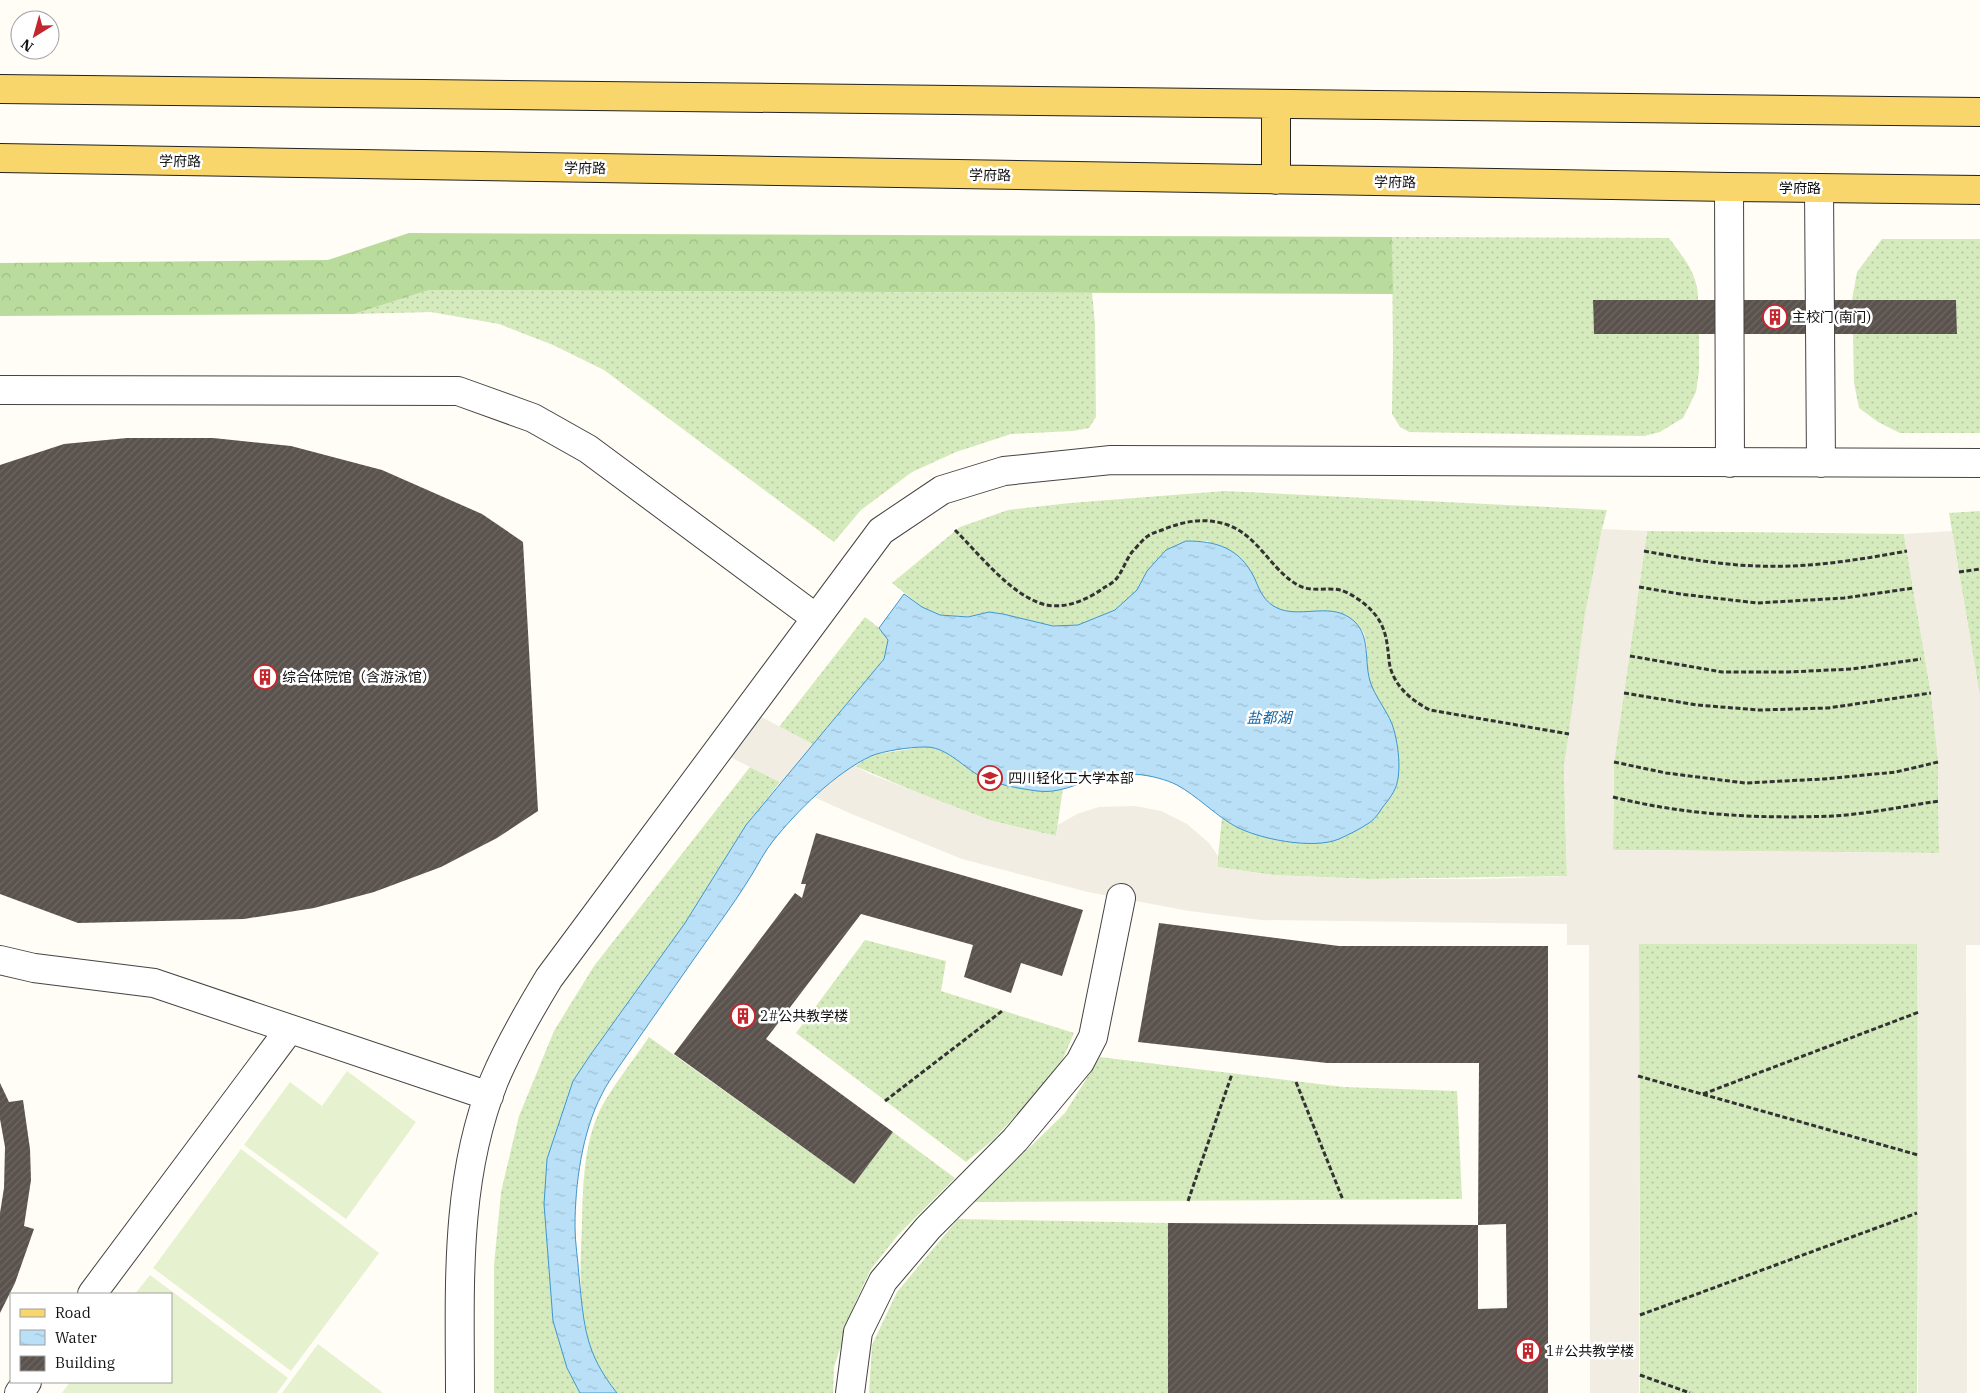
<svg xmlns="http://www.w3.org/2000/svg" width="1980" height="1393" font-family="'IBM Plex Serif','Noto Sans SC',serif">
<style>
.grass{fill:url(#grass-dots)}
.forest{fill:url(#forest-crowns)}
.pitch{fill:#e6f2cf}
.plaza{fill:#f1ede2}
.water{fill:url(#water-ripples);stroke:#3f96cf}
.building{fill:url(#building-hatch)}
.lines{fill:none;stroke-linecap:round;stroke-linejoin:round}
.minor-casing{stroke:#444;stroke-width:30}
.major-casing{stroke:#222;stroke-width:30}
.path{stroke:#333;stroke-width:3;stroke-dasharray:5 2.5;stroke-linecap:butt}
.minor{stroke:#fff;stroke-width:28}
.major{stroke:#f9d66b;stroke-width:28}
.labels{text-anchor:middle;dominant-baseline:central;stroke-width:5;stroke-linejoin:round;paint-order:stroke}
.street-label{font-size:14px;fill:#111;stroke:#fff}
.poi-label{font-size:14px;fill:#111;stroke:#fff;text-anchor:start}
.water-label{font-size:15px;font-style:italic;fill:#1768a6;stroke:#fff}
</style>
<defs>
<pattern id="grass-dots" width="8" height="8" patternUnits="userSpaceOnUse" patternTransform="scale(1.25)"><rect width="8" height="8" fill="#d5ebbd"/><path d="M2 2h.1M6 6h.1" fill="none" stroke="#b6c8a1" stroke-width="1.8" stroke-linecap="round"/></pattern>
<pattern id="forest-crowns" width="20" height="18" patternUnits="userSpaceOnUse" patternTransform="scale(1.25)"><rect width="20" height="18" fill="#b9dc9c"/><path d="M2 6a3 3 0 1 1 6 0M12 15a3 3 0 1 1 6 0" fill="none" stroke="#9ebc85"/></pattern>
<pattern id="water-ripples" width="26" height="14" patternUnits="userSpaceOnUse" patternTransform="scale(1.25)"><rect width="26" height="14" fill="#b9e0f7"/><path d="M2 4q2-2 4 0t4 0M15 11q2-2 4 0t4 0" fill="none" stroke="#9ebfd3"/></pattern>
<pattern id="building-hatch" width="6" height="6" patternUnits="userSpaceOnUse" patternTransform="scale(1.25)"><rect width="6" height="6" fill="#5a524d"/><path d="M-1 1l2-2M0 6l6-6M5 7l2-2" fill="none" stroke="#6d6662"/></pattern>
</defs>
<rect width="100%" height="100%" fill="#fffdf5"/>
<!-- grass -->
<path class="grass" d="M1392,237l277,1c14,19 30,37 29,62l-105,1 1,33h105v37l-3,21 -13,26 -23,14 -16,4 -235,-4 -9,-5 -8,-13 1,-62z
M1882,239h98v194h-80l-22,-11 -19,-14 -5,-25 -1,-49h104l-1,-33 -104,-1 5,-28z
M429,290l663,3 3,31 1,93 -7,11 -16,3 -62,3 -55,18 -44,20 -51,38 -27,32 -230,-172 -51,-25 -54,-21 -68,-12 -77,2z
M1225,491l382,19 -5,19 -38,238 3,109 -198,3 -97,-4 -55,-8 5,-49 14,9 135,-5 25,-34 2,-42 -7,-24 -14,-24 -6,-13 -5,-18 1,-19 -3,-15 -6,-8 -12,-10 -56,-3 -14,-4 -12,-10 -8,-17 -48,-40h-22l-20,9 -19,21 -10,19 -22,20 -37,15 -25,1 -50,-12 -14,-2 -21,5 -28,-2 -18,-8 -30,-24 68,-56 48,-17 62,-7z
M1980,511v186l-31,-184z
M1647,531l257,3 27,159 7,64 1,96 -326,-3 1,-88z
M865,617l14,11 9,12 -4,19 -72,86 -33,-18z
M928,746l20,7 14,11 82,28 19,-4 -7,48 -64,-15 -64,-24 -73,-31 17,-11z
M750,767l30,15 -34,43 -61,98 -94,131 -18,27 -26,78 20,209 13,25h-86v-128l7,-73 18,-76 35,-85 40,-65z
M865,940l81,21 -5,30 133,42 -15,35 -66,72 -27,22 -170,-129z
M1639,944h278l2,68 -2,381h-277z
M649,1037l205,147 39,-52 62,46 -57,57 -27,34 -16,34 -21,64 -1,26h-216c-10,-13 -20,-26 -26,-42 -13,-41 -11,-82 -9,-125 1,-38 1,-80 18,-116 13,-25 33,-49 49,-73z
M1100,1057l243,30 114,4 5,108 -489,3 92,-89z
M958,1219l210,4v170h-299l3,-48 25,-53z"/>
<!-- forest -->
<path class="forest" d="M409,233l983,4 1,57 -964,-4 -75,24 -354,2v-53l328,-3z"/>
<!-- pitch -->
<path class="pitch" d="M347,1071l69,51 -70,97 -102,-74 46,-63 32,24z
M241,1149l138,104 -88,118 -138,-103z
M150,1275l138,103 -11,15h-215l8,-11h101v-88h-36z
M318,1344l65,49h-101z"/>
<!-- plaza -->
<path class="plaza" d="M1602,529l45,2 -33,231 -1,88 326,3 -1,-91 -7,-69 -27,-159 48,-3 28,166v248h-14l1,448h-49l-1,-449h-278v449h-49l-1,-448h-22v-21l-306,-4 -72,-9 -101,-19 -126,-33 -108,-44 -74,-33 -62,-31 30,-41 122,64 122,47 64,15 2,-11 19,-11 22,-7 36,-1 26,5 26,13 22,19 9,13v11l54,8 97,4h111l87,-3 -3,-109 21,-154z"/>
<!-- water -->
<path class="water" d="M1186,541c31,0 53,7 68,36 5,11 8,21 18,28 21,15 51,-1 73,10 28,14 18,42 25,66 5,16 16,28 22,43 6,16 11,51 2,67 -3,6 -8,12 -12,17 -3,5 -8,12 -13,15 -9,6 -21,12 -30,16 -26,11 -82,0 -106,-14 -20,-12 -36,-29 -56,-40 -22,-11 -57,-15 -81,-7 -19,6 -38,16 -59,13 -20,-3 -41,-6 -59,-16 -17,-10 -33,-29 -54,-28 -14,0 -41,4 -53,9 -36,17 -74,55 -98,85 -9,11 -15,24 -22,35 -10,16 -20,31 -31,46 -34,48 -68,97 -102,146 -5,8 -12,17 -16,26 -20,38 -27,90 -27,133 0,16 3,33 4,49 5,50 6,77 38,117h-37l-13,-25 -14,-47 -9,-117 3,-45 26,-78 18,-27 94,-131 61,-98 138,-166 4,-19 -9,-12 25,-34 18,13 18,8 28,2 21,-5 14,2 50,12 25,-1 37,-15 22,-20 10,-19 19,-21z"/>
<!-- building -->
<path class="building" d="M1593,300h363l1,34h-363z
M127,438h86l78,8 91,24 100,44 41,28 15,269 -41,27 -56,29 -67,25 -60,16 -70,11 -166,4 -78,-29v-429l64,-21z
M816,833l267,77 -21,66 -41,-13 -10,30 -47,-16 9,-32 -112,-31 -95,125 127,93 -39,52 -180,-130 121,-161 7,5 4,-14h-5z
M1159,923l180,23h209v447h-41v-8v8h-339v-170l310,2v84l29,-1 -1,-84 -28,1 1,-162h-152l-189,-21z
M0,1083l9,19 14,-2 7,49 1,31 -7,46 10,3 -19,54 -15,30v-100l4,-25 1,-41 -5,-28z"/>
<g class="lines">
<defs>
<path id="minor" d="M1729,187l1,276
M1819,188l2,275
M0,390l458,1 75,27 55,31 228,169
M0,960l34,8 120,15 335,113
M92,1294l197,-264
M19,1393l8,-11
M460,1393c0,-104 -6,-212 34,-312 15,-36 35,-70 55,-103l332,-447 61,-41 62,-19 107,-11 869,3
M850,1393l8,-61 25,-51 45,-53 87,-88 65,-78 13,-25 28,-139"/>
<path id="major" d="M0,89l1980,23
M1276,104v76
M0,158l1729,29 251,3"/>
</defs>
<!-- minor casing -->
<use href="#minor" class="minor-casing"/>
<!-- major casing -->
<use href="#major" class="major-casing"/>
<!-- path -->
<path class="path" d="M955,530c24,24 51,59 82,72 23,10 49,-1 68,-15 4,-2 9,-5 12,-9 6,-8 9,-18 15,-26 5,-5 10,-12 16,-16 4,-3 9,-4 14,-6 22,-9 43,-13 66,-5 30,11 42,43 68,59 14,9 30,3 44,6 11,3 25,13 32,21 14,15 15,30 17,49 2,23 21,40 41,50l139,24
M1644,551c38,7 76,14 114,15 51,2 100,-6 149,-15
M1959,572l21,-3
M1639,587l41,7 77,9 87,-5 70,-10
M1630,656l92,16h66l64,-3 69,-10
M1624,693l73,12 62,5 69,-2 103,-15
M1614,762l52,11 79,10 79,-4 72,-7 42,-10
M1613,797c71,18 146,22 220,19 34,-2 72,-10 106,-15
M1638,1076l280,79
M1296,1082l47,118
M1703,1094l216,-82
M885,1101l117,-90
M1188,1201l44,-127
M1640,1315l277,-102
M1640,1375l50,18"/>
<!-- minor -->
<use href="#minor" class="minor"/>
<!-- major -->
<use href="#major" class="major"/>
</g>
<!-- icons -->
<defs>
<symbol id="building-ring" viewBox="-11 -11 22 22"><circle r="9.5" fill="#fff" stroke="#c4262e" stroke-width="1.5"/><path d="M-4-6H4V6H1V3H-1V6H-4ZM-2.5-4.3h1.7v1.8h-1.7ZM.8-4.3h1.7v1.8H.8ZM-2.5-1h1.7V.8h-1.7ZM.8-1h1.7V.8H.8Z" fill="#c4262e"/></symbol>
<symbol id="university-ring" viewBox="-11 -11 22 22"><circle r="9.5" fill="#fff" stroke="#c4262e" stroke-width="1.5"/><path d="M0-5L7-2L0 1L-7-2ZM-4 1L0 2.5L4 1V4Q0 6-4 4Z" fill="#c4262e"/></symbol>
</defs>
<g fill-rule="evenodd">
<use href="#building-ring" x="1761" y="303" width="28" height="28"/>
<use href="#building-ring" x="251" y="663" width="28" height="28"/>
<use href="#university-ring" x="976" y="764" width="28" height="28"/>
<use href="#building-ring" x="729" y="1002" width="28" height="28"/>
<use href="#building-ring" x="1514" y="1337" width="28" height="28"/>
</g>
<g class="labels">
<!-- street labels -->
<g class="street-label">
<text transform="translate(180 161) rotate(1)">学府路</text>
<text transform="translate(585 168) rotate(1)">学府路</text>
<text transform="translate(990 175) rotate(1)">学府路</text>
<text transform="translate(1395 182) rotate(1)">学府路</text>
<text x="1800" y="188">学府路</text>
</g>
<!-- poi labels -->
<g class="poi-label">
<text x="1792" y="317">主校门(南门)</text>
<text x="282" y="677">综合体院馆（含游泳馆）</text>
<text x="1008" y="778">四川轻化工大学本部</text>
<text x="760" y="1016">2#公共教学楼</text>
<text x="1546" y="1351">1#公共教学楼</text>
</g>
<!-- water labels -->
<g class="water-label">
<text x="1269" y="717">盐都湖</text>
</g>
</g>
<!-- legend -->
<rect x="10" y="1293" width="162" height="90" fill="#ffffff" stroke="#a0a0a0"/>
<rect x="20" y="1309" width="25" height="8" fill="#f9d66b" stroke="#a0a0a0"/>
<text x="55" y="1318" font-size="15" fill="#111111">Road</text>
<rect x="20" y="1330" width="25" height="15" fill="url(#water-ripples)" stroke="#a0a0a0"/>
<text x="55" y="1343" font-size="15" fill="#111111">Water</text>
<rect x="20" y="1356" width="25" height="15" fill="url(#building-hatch)" stroke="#a0a0a0"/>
<text x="55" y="1368" font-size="15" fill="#111111">Building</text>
<!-- north arrow -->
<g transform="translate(35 35) rotate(217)"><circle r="24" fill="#ffffff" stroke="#a0a0a0"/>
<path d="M0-4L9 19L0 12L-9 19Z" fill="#c4262e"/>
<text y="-8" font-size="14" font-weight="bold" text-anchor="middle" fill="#111111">N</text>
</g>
</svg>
